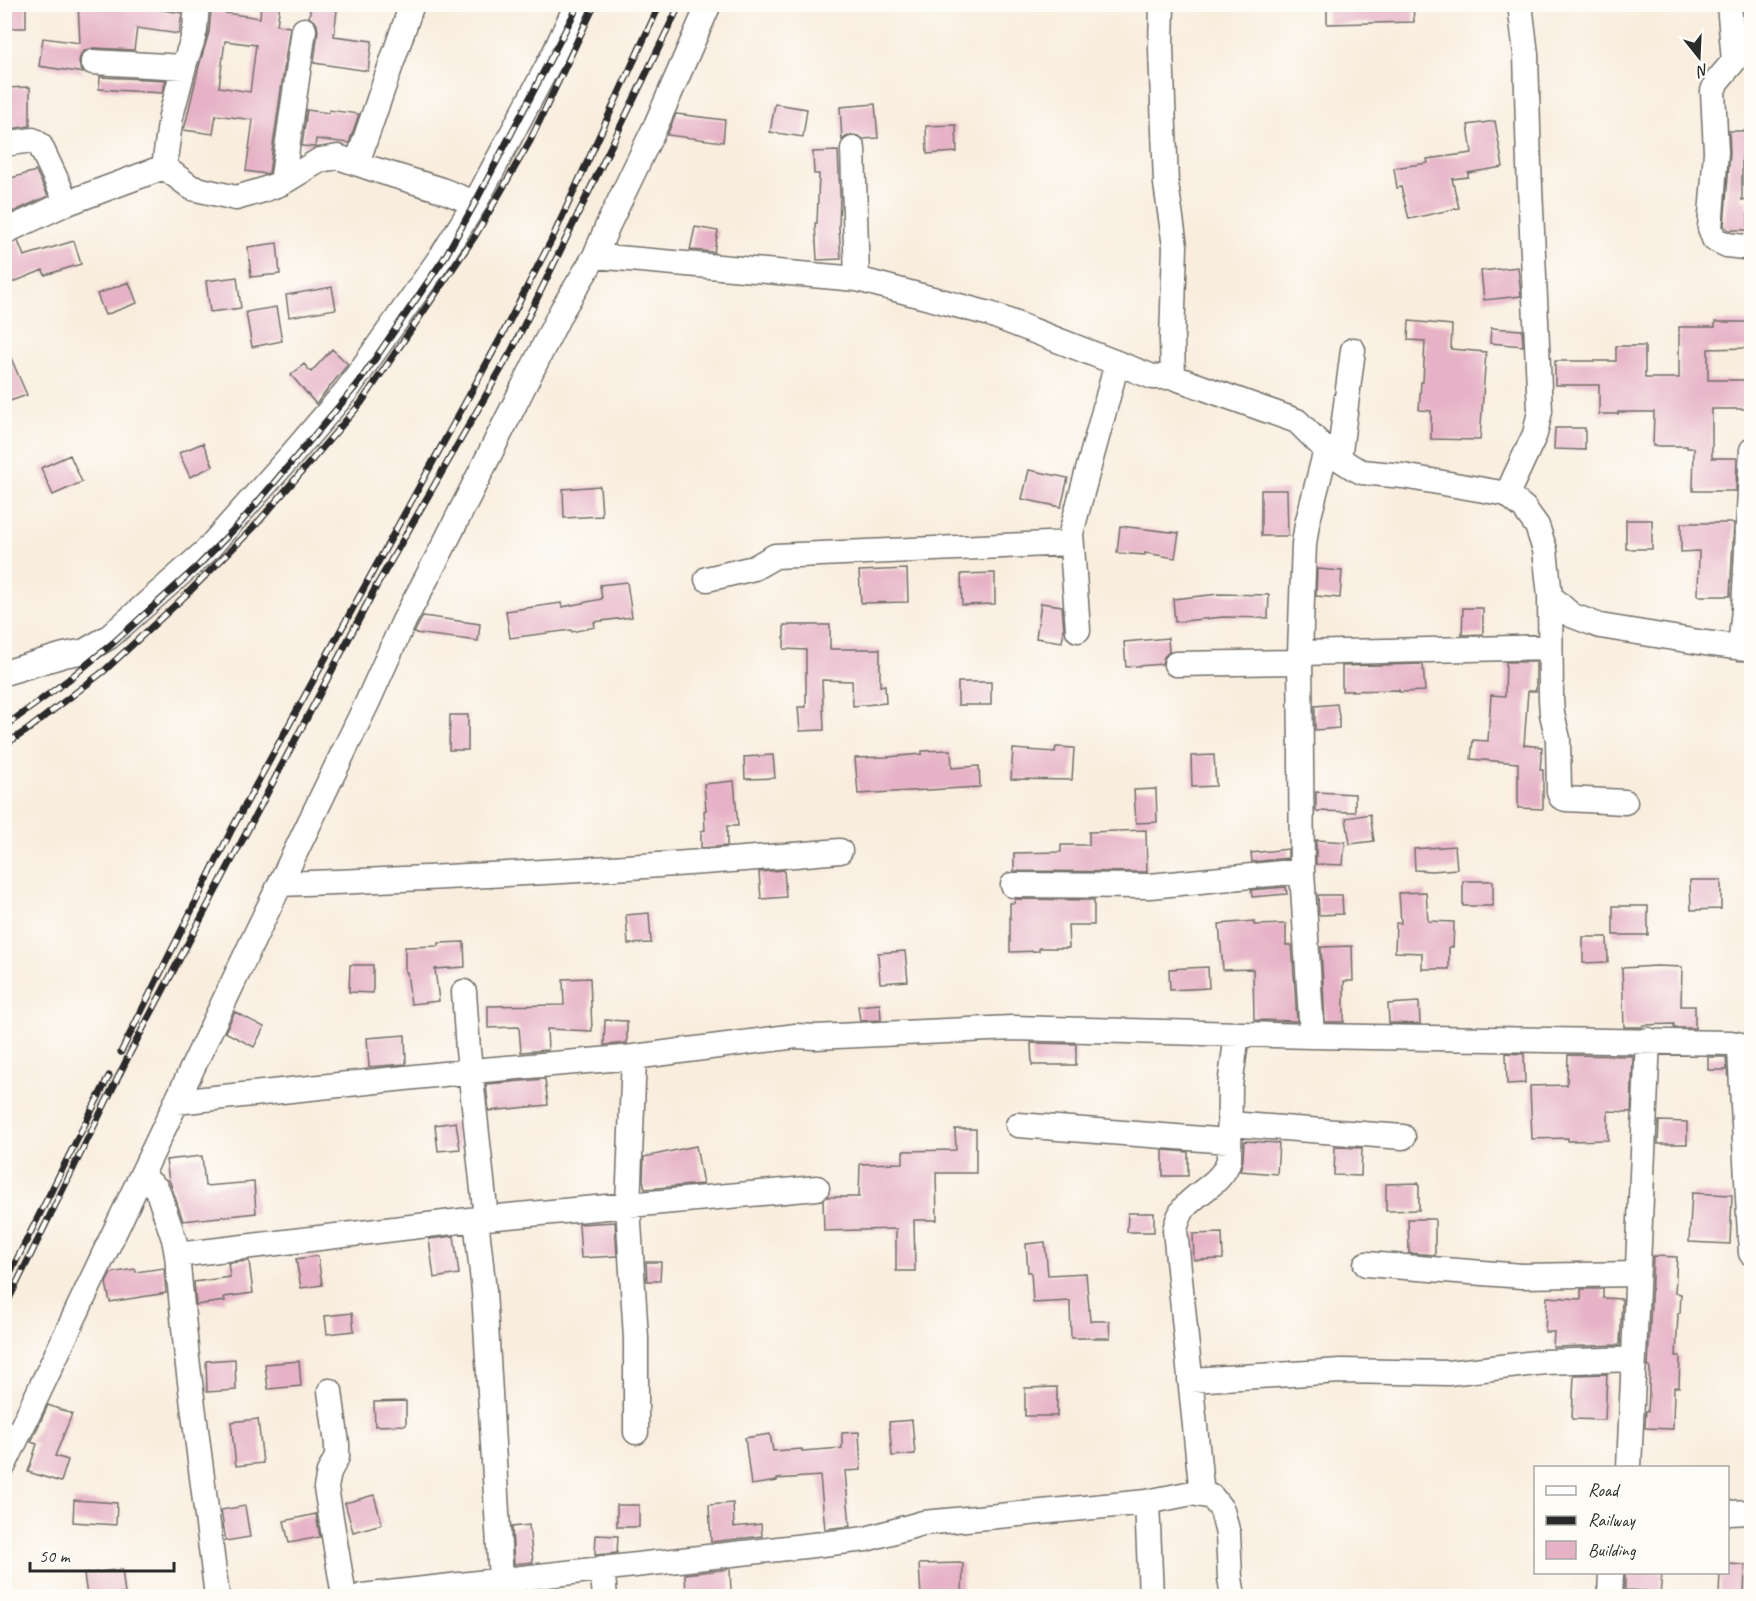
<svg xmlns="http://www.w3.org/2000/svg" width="1756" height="1601" font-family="Caveat,sans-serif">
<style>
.building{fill:#e6b2c6;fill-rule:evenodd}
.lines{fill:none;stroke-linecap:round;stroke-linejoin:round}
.minor-casing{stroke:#736f6a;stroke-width:27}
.minor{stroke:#fff;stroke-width:24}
.rail-casing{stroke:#2b2b2b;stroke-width:7}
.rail{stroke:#fdfcf7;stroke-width:4.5;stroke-dasharray:14;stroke-linecap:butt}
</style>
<rect width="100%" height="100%" fill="#fdfcf7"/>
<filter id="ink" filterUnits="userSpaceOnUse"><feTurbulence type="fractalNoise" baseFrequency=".0167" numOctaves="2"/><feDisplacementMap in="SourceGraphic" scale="12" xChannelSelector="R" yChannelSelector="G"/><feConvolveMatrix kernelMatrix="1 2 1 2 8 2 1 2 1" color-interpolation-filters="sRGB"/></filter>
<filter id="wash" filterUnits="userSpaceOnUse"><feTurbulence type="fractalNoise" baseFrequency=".008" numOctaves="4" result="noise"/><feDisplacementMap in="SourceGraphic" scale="24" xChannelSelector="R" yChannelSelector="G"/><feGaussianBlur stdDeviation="1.35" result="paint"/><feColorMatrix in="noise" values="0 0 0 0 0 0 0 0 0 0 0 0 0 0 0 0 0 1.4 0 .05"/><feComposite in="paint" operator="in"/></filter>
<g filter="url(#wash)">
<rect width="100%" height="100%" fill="#f9edde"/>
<g id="blocks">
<!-- building -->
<path class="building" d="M6,4h20v24h-21z
M78,4l52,1 52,8 -3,21 -42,-6 -3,22 -40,-2 -8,2 -5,4 -2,7 1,7 4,5 -45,-7 4,-28 37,5z
M261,4h19l-3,21 13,2 -21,146 -3,1 -20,-3 7,-51 -37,-5 -3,19 -29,-4 15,-64 10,-34 2,-21 49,7zM225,41l31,4 -6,47 -31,-5z
M1413,4l1,18 -87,2v-19z
M311,6l26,4 -3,26 38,5 -4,30 -54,-8 4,-32 -1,-7 -8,-7z
M100,77l66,3 -4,13 -63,-4z
M30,87v39l-26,4v-42z
M775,104l32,5 -4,28 -33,-5z
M875,104l3,34 -15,1 -4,-3 -7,-1 -6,2 -4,3 -2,-33z
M307,110l22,3v-3l30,4 -10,29 -33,-4 -1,8 -13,-1z
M676,114l49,6 -2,22 -56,-7z
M1495,121l8,46 -35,6v4l-16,2 7,29 -50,11 -8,-32 -4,1 -3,-20 34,-5 -1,-4 45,-6 -4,-28z
M956,125l1,27 -30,2 -1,-28z
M1729,131h23v25h-10v44l6,-1v31h-19l-5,-4 6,-73z
M838,151l2,45 -1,31 2,32 -24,1 -2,-37h2l2,-49h-5l-1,-22z
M36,171l12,25 -44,20v-36z
M695,227l23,4 -4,21 -24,-2z
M18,241l6,15 50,-15 7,23 -36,11 -2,-5 -39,16v-40z
M277,243l3,31 -29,3 -3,-30z
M1518,267l3,29 -37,4 -3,-29z
M237,277l4,31 -31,4 -4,-31z
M129,282l8,21 -32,12 -8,-21z
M332,287l4,22 -47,8 -3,-22z
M276,307l6,34 -30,6 -6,-35z
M1409,321l43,4 -1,24 35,3 -6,88 -49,-1v-28l-12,-1 2,-28h2l2,-41 -17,-1z
M1715,322h33v26l-40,1v31h42v29h-38v49h25l-1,33h-43l1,-43h-7v-2h-34l1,-34h-36v2h-19v-29h-44v-24h61v-15h29v32h34v-51h36z
M1491,328l31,2 1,16 -33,-3z
M4,342l23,53 -17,6 -6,-13z
M332,349l16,15 -32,40 -25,-29 13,-11 7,8z
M1555,428h30v22l-31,-1z
M203,443l10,23 -23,11 -11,-24z
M70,455l12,27 -29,13 -12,-27z
M1029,470l39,8 -7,29 -39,-8z
M600,486l2,30 -38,2 -1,-29z
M1261,490h26l1,46h-27z
M1626,520h26v29h-26z
M1681,523h53l-4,73h-32l1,-45 -18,1z
M1120,526l59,7 -4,25 -30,-5v2l-28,-2z
M907,569l1,33 -47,1 -2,-32z
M1317,569l25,2 -2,27 -24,-2z
M995,573v31l-33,1 -1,-31z
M627,582l5,35 -38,5 1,5 -23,5 -1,-2 -61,8 -4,-27 55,-8 1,4 40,-8 -2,-14z
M1219,594l50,1 -1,23 -45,-1 -48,5 -2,-23z
M1041,603l21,3 2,23 -2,13 -26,-4z
M1463,608h20v26l-21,1z
M423,616l57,8 -2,17 -64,-8z
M784,625h46v24h50v37l5,-1 1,18 -33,3 -1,-25 -30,-1 2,50 -24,1 -2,-24h8v-57l-22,-1z
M1168,638l1,14 -5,5 -2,7 -36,3 -2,-25z
M1506,662h30v29h-8l-4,54 18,2 -2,23h3v39l-25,-1v-45l-47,-4 2,-19 15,1 3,-46 14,1z
M1423,664l2,27 -26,1v-2l-57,1v-25z
M958,682h33v23h-33z
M1337,704l2,13v11l-24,2v-24z
M450,715h18v35h-19z
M1056,747l18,1 -2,32 -61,-1 2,-30 42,3z
M951,750l1,18 27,-2 1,21 -122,7 -3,-36 32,-1 35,-3v-3z
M773,755l2,23 -30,1 -1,-22z
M1214,755l2,31 -24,1 -1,-31z
M734,781l4,45h-11v20l-26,2v-17l4,-1 -1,-19 2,-1 -2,-26z
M1156,789l1,33 -21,1 -2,-33z
M1316,792l39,2v18l-39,-1z
M1370,814l4,27 -24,3 -4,-26z
M1146,830l1,42 -133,-1v-18l47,-1v-7h28v-13z
M1316,840l29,2 -2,23 -27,-1z
M1455,846l2,23 -25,2 -17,-1 -1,-21z
M1288,849v9l-36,4 -1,-9z
M784,870l2,27 -25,2 -2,-27z
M1690,880h31v29l-30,1z
M1463,881h30v25h-30z
M1286,887l1,7 -35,3 -1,-7z
M1426,892l2,29 26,1 -1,25h-4v22h-27v-16l-27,-1 1,-29h5l-2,-30z
M1318,895h24l1,19 -24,1z
M1014,899l80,1v25h-26l1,23h-30v3l-29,1v-49h5z
M1613,906h35v29h-35z
M649,913l2,30 -23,1 -2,-29z
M1254,921v4l32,-1v21h6l5,76 -43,-1 -1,-51 -30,1 -4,-46z
M1583,937h24l1,25 -25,1z
M464,942l1,25 -30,2 4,32 -28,3 -4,-32h-2v-25l34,-1v-3z
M1352,946l1,35h-9v41h-19l-4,-75z
M905,951l3,30 -28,2 -2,-30z
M350,965h23v28l-24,-1z
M1657,966l25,1 -1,39h14v22h-21v-4l-31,1 -1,2h-18l-2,-59z
M1208,967l1,21 -39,2 -1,-21z
M590,978l2,53 -45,-2 1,21 -27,2 -2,-25 -31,1v-22l76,-1 -1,-26z
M1419,1002l1,22 -31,-1 -1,-19z
M880,1004l1,16 -21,1 -2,-15z
M235,1012l29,15 -10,20 -29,-15z
M605,1020l22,1v22l-23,2z
M405,1035l1,29 -37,3 -2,-29z
M1031,1043l45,1v21h-44z
M1506,1053l18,1 1,29 -18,1z
M1568,1055l65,1 -2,56 -23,-1v29l-40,1v-3l-36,1 -2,-53 37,-1z
M1708,1057h18l1,13h-19z
M545,1079l3,26 -59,6 -3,-27z
M1659,1121l28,1v22h-29z
M456,1122l4,27 -22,2 -3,-26z
M955,1129h21v44h-40l1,47h-23l1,51h-19v-42l-72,2 -1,-31 4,-3h32l1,-33 43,-1v-12l53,-1z
M1244,1141l35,2 -2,31 -37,-3 3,-11z
M696,1146l7,38 -58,5 -2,-9 1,-23z
M1335,1147l27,1 -1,28 -27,-1z
M1163,1150l25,2v24h-25z
M202,1156l3,30 49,-4 2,31 -73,8 -13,-39 -1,-1 -3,-21z
M1419,1183v27l-33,1v-27z
M1692,1193l40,2 -2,49 -41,-2z
M1128,1213h26v19h-27z
M1408,1219h27v36l-26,-2z
M615,1222l2,34 -36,2 -2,-34z
M1222,1233l1,26 -29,1 -1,-26z
M454,1236l5,38 -25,4 -5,-39z
M1045,1242l3,33 38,-2 4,48h19l1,17h-39l-1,-37 -37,2 -2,-31h-3l-2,-28z
M318,1256l4,29 -21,3 -5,-29z
M1653,1256l24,1 -2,36 6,1 -1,19h-2l-2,43h4l-1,31h-5l-1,42 -28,-1 1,-17h2l2,-44h-2z
M249,1261l4,32 -29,4 1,4 -29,4 -2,-23 36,-5 -2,-14z
M646,1262h15l-1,19h-13z
M164,1268l2,25 -56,9 -4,-19 5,-10 24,-4 1,3z
M1581,1289h22v9l19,1 -2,46 -67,2 1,-15h-9l2,-35 34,2z
M352,1313l2,18 -27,3 -2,-18z
M235,1359l1,31 -29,2 -1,-31z
M299,1361l2,25 -33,3 -3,-25z
M1607,1374l-2,46 -33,-1 2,-44z
M1057,1387v29h-32v-28z
M406,1401v24l-31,1 -1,-24z
M48,1405l24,9 -17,42 13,4 -7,22 -33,-10 9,-28 -6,-2z
M258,1419l5,44 -27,3 -5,-44z
M912,1420l3,34 -23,2 -3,-34z
M859,1432l2,38 -16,1 5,55 -25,3 -5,-53 -43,3v2l-26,4 -6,-47 25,-4 3,17 29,-2v2l40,-3v-15z
M374,1495l8,29 -29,8 -8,-29z
M74,1500l43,3 -1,22 -43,-3z
M733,1503l1,24 27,-3 1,12 -51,6 -2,-37z
M617,1505h22v22h-22z
M245,1506l5,31 -24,4 -5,-31z
M316,1514l4,23 -31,6 -5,-22z
M529,1525l4,37 -19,2 -2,-37z
M596,1535l22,1 -1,17 -22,2z
M963,1563l-1,33h-41l-2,-32z
M1728,1564l17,1 -1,31h-25l1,-24h8z
M122,1569l3,25 -38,2 -3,-22z
M730,1569l1,23 -30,2v2h-15l-1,-22z
M1625,1572h37l-2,24h-14v-5l-21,-1z"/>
</g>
</g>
<g filter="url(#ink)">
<use href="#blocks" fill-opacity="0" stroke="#736f6a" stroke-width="1.5"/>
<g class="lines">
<defs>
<path id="minor" d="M197,4l-2,25 -3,13 -7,20 -14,54 -7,51 28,21 44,10 24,-7 22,-8 38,-23 18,-3 38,13 63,19 36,14
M1162,4l-1,44 5,136 9,62 -3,94 1,37
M1729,4l5,57 -17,20 -4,10 3,61 -6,76 4,11 13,6 25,3
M93,62l91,5
M4,144l29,-4 7,5 27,58
M853,149l4,130
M357,163l55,-159
M282,183l22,-153
M4,232l58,-27 102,-38
M595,256l262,23 133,35 163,63h20l124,44 29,29 26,17 10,5 41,4 104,18 17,14 13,18 8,24 5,46 21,19 29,11 105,17 47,6
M1339,459l14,-109
M1507,494l28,-60 5,-23 -11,-246 -3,-111 -6,-50
M707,579l47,-11 21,-12 295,-13
M1550,596l1,103 1,15 6,25 1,53 2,5 5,2 59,3
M1078,630l-7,-97 46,-170
M1740,648l4,-39 8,-159
M1300,653l250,-6
M1176,664l125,-2
M4,673l60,-18 21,-4 24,-14 97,-86 88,-99 53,-62 96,-136 32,-51 79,-149 23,-50
M280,884c187,-7 373,-16 560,-33
M1013,885l137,1 152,-15
M464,992l4,58 18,168
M1312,1036l-10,-165 -2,-218 4,-109 3,-20 19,-74
M634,1057l-6,149 8,132v94
M176,1102l296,-31 162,-14 162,-21 19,1 197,-9 300,8 419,7 6,1 3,6 11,203
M1230,1124l173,13
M1018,1125l211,16
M142,1176l15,13 17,50 3,16 10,103 30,238
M476,1219l8,72 17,289
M177,1255l309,-37 331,-30
M1366,1264l156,12 115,-2
M1190,1380l151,-9 107,2 97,-11 89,-3
M330,1391l7,53v13l-8,15 -3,16 18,108
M4,1465l252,-531 112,-233 36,-80 40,-76 118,-235 33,-54 13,-31 48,-100 53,-121
M1629,1468l19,-428
M1202,1495l-27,-265c2,-8 4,-15 9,-22 14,-17 40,-26 45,-49l1,-73 7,-52
M1147,1502l4,94
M1728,1513l24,-1
M602,1568l3,28
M362,1596l504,-57 57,-16 224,-21 45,-9 20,4 10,13 6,24 2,44 3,18
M1610,1596l1,-24"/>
</defs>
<!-- minor casing -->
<use href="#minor" class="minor-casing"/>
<!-- minor -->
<use href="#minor" class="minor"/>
<defs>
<path id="rail" d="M4,727l64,-47 45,-37 86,-78 41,-42 117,-138 88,-128 30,-54 104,-199
M4,745l22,-14 78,-60 81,-75 69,-69 107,-124 114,-167 55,-95 65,-137
M121,1052l111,-223 267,-488 52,-100 109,-237
M4,1285l105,-209
M4,1309l126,-256 247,-468 135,-235 168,-346"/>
</defs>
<!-- rail casing -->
<use href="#rail" class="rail-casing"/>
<!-- rail -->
<use href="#rail" class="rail"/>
</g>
</g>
<!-- margin -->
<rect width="1756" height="1601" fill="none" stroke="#fdfcf7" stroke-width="24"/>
<!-- legend -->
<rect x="1534" y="1466" width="195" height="108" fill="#fdfcf7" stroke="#a9a8a5" stroke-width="1.5"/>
<rect x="1546" y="1486" width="30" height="9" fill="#ffffff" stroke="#a9a8a5" stroke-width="1.5"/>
<text x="1588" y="1496" font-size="18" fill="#2b2b2b">Road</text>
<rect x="1546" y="1516" width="30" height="9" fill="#2b2b2b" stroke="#a9a8a5" stroke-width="1.5"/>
<text x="1588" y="1526" font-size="18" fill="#2b2b2b">Railway</text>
<rect x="1546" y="1541" width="30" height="18" fill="#e6b2c6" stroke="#a9a8a5" stroke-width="1.5"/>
<text x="1588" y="1556" font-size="18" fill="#2b2b2b">Building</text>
<!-- north arrow -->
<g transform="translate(1699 57) rotate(162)" stroke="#fdfcf7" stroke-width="4.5" paint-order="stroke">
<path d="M0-4.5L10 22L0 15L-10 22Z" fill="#2b2b2b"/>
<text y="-9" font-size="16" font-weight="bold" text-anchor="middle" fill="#2b2b2b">N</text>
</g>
<!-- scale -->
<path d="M30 1562v9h144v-9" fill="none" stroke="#2b2b2b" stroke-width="3"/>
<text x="39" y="1562" font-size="18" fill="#2b2b2b" stroke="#fdfcf7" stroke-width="4.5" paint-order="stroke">50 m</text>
</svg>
